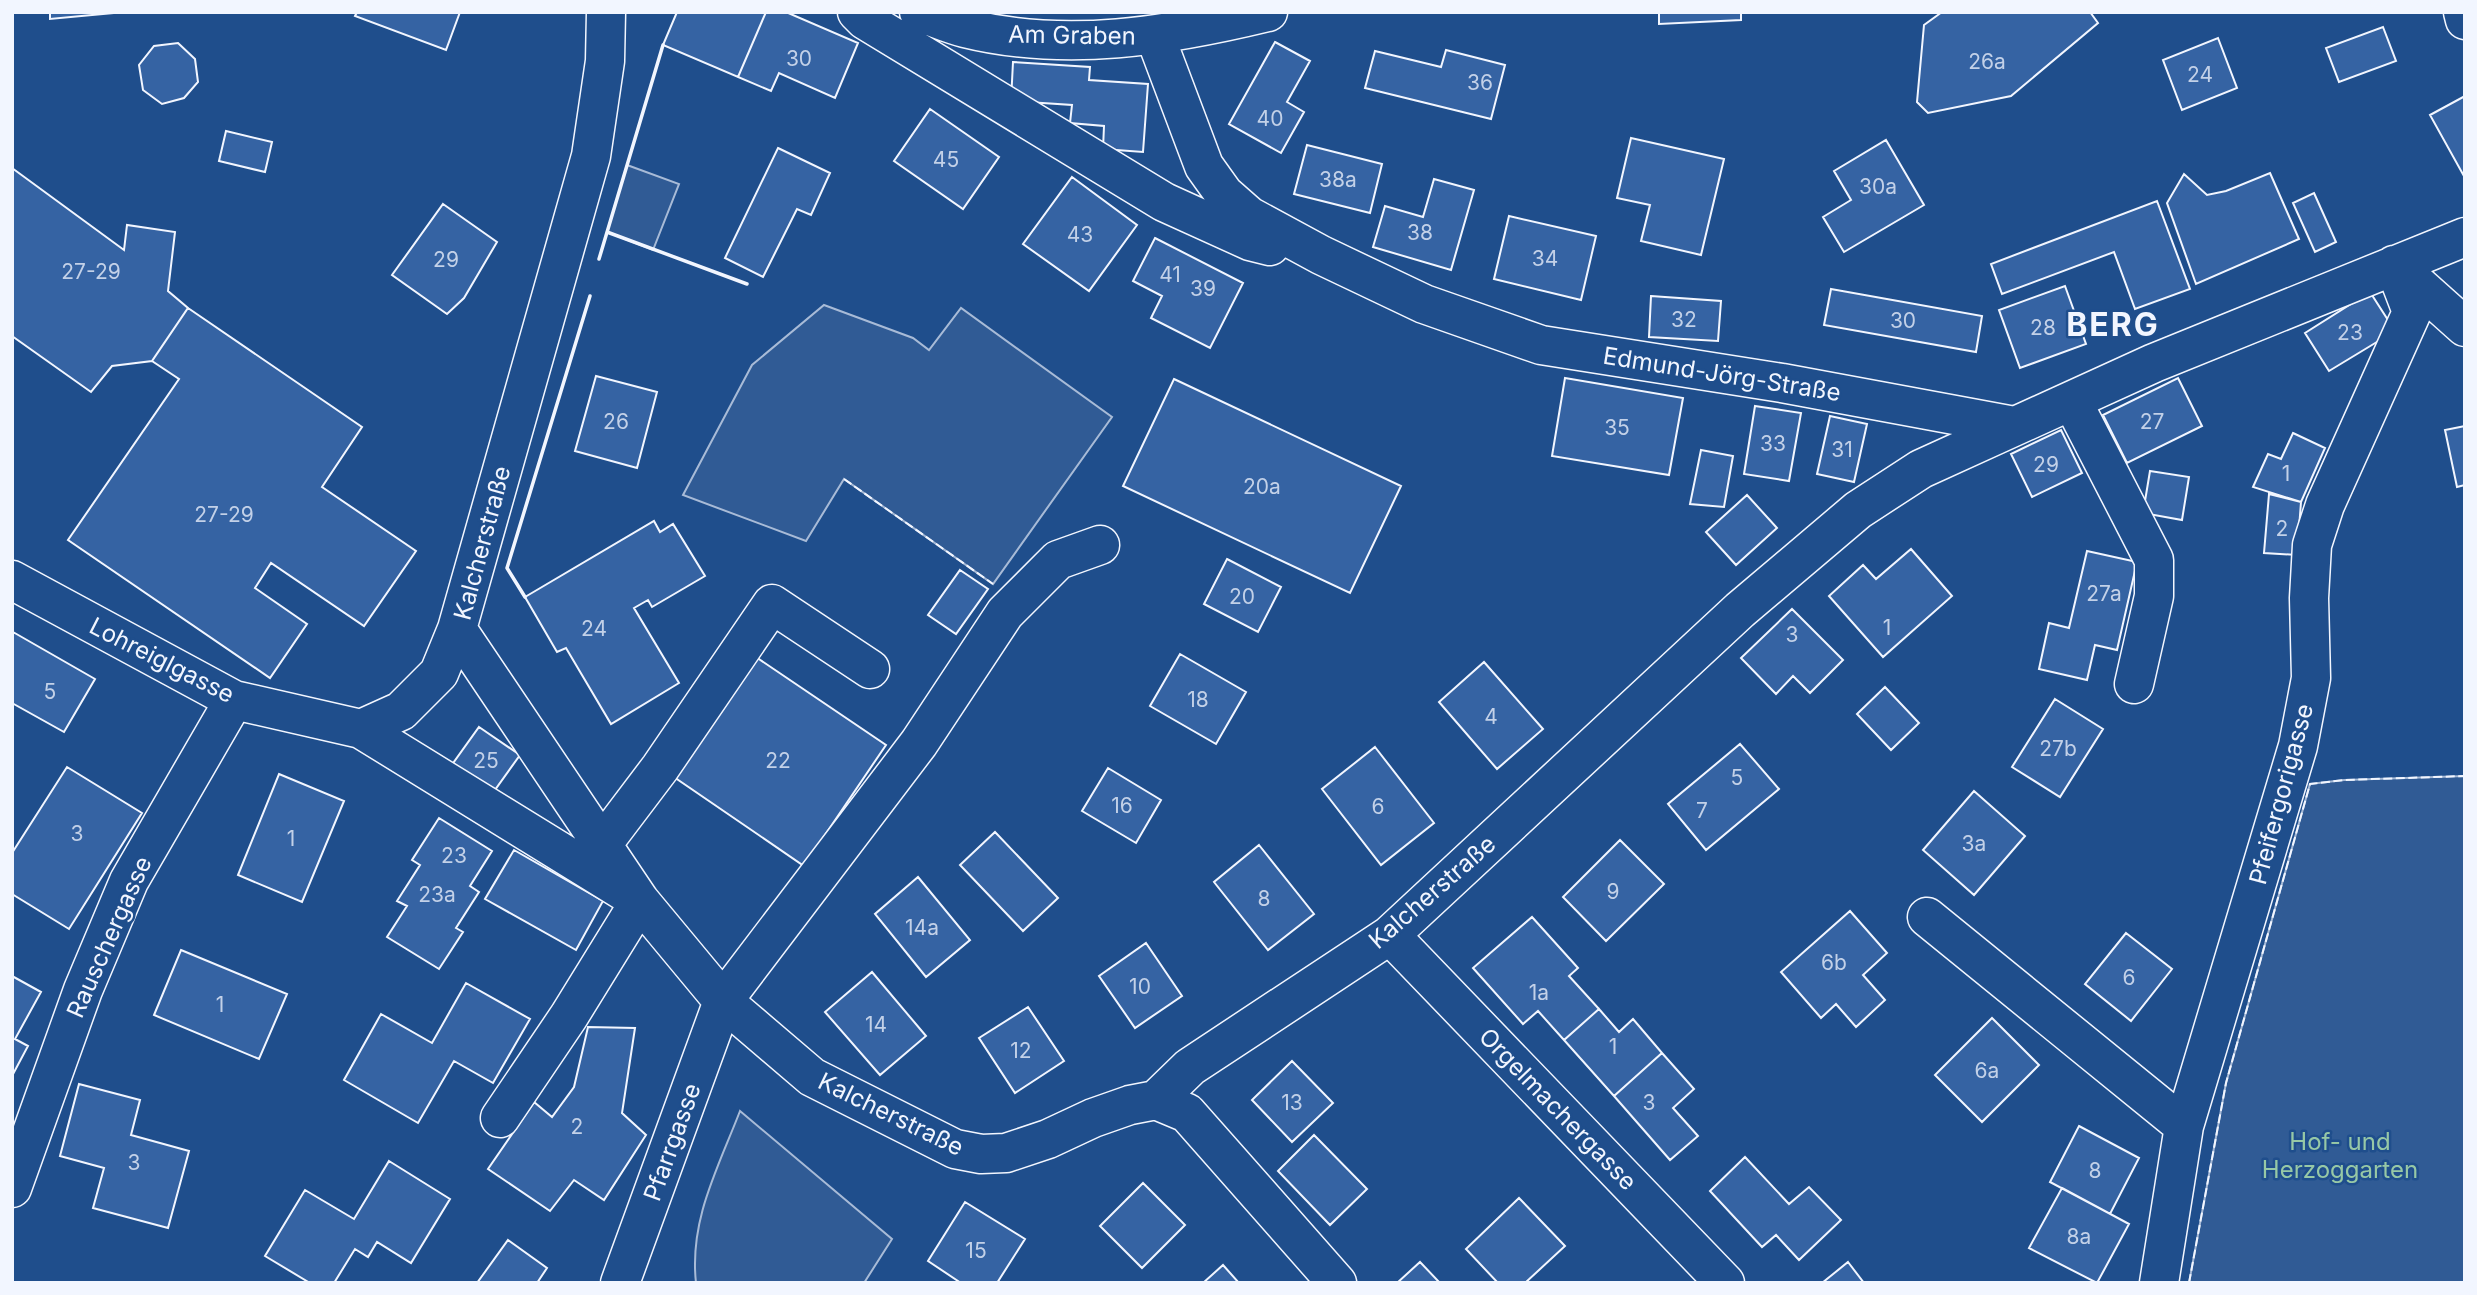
<svg xmlns="http://www.w3.org/2000/svg" width="2477" height="1295" font-family="Inter,sans-serif">
<style>
.green{fill:#305b95;stroke:#a8bbd7;stroke-width:2}
.building{fill:#3563a3;stroke:#f2f6ff;stroke-width:2}
.lines{fill:none;stroke-linecap:round;stroke-linejoin:round}
.minor-casing{stroke:#f2f6ff;stroke-width:41}
.minor{stroke:#1f4e8c;stroke-width:38}
.fence{stroke:#f2f6ff;stroke-width:2;stroke-dasharray:9 3.5;stroke-linecap:butt}
.wall{stroke:#f2f6ff;stroke-width:3.5}
.labels{text-anchor:middle;dominant-baseline:central;stroke-width:5;stroke-linejoin:round;paint-order:stroke}
.number-label{font-size:21px;fill:#c3d1e8}
.street-label{font-size:24px;fill:#f2f6ff;stroke:#1f4e8c}
.park-label{font-size:24px;fill:#97c8a6;stroke:#1f4e8c}
.district-label{font-size:32px;font-weight:bold;letter-spacing:2px;fill:#f2f6ff;stroke:#1f4e8c}
</style>
<rect width="100%" height="100%" fill="#1f4e8c"/>
<!-- green -->
<path class="green" d="M627,165l52,19 -26,66 -46,-18z
M824,305l89,33 16,12 32,-42 151,109 -119,167 -149,-105 -38,62 -123,-46 69,-130z
M2465,776v507h-276l37,-200 84,-299 34,-4z
M740,1111l152,128 -28,44h-168c-7,-63 22,-115 44,-172z"/>
<!-- building -->
<path class="building" d="M50,12h63v1l-63,6z
M357,12h103l-14,38 -91,-34z
M677,12h89l-28,65 -75,-32z
M766,12h20l72,31 -23,55 -56,-25 -8,18 -33,-14z
M1659,12h82v8l-82,4z
M1942,12h148l8,11 -87,73 -83,17 -11,-11 7,-77z
M2383,27l13,34 -57,21 -13,-34z
M2218,38l19,50 -55,22 -19,-50z
M1275,42l35,19 -23,41 17,10 -23,41 -52,-29z
M178,43l17,16 3,23 -14,16 -22,6 -19,-14 -4,-25 15,-19z
M1446,50l59,15 -14,54 -126,-31 10,-37 66,16z
M1013,62l77,5 -1,13 59,4 -5,68 -40,-3 1,-23 -34,-3 2,-18 -61,-4z
M2465,96v82l-35,-63z
M930,109l69,48 -36,52 -69,-48z
M226,131l46,11 -7,30 -46,-11z
M1631,138l93,21 -23,96 -60,-14 9,-36 -33,-7z
M1886,140l38,65 -80,47 -21,-35 28,-17 -17,-29z
M1307,145l75,19 -12,49 -76,-19z
M778,148l52,25 -19,42 -14,-6 -34,68 -38,-19z
M12,168l112,82 3,-25 48,7 -7,59 20,17 -36,53 -40,5 -21,26 -79,-56z
M2270,173l29,66 -103,45 -29,-81 17,-29 23,21 19,-4z
M1072,177l65,48 -48,66 -66,-47z
M1434,179l40,11 -23,80 -78,-23 12,-41 38,11z
M2314,193l22,49 -21,10 -22,-49z
M2157,201l33,88 -55,20 -21,-57 -112,42 -11,-30z
M443,204l54,38 -33,56 -17,16 -55,-39z
M1509,216l87,20 -15,64 -87,-21z
M1155,238l88,45 -33,65 -59,-30 11,-22 -29,-15z
M2065,286l21,58 -66,24 -21,-58z
M1831,289l151,27 -6,36 -152,-27z
M2370,292l25,39 -66,40 -24,-38z
M1651,296l70,5 -3,40 -69,-4z
M188,308l174,119 -40,60 94,64 -52,75 -93,-63 -16,25 52,36 -37,54 -202,-138 111,-161 -27,-18z
M596,376l61,16 -20,76 -62,-17z
M1565,378l118,20 -14,77 -117,-19z
M2178,378l24,48 -75,37 -24,-48z
M1174,379l227,107 -51,107 -227,-107z
M1755,406l46,7 -12,68 -45,-7z
M1830,416l37,8 -13,58 -37,-8z
M2465,426v59l-8,2 -12,-57z
M2061,430l21,43 -50,24 -21,-43z
M2293,433l32,15 -24,54 -48,-15 15,-33 13,5z
M1701,450l32,6 -9,51 -34,-3z
M2150,471l39,6 -7,43 -39,-7z
M2269,494l32,8 -4,53 -33,-2z
M1747,495l30,33 -41,37 -30,-33z
M654,521l6,11 13,-8 32,52 -53,31 -4,-7 -14,8 45,75 -68,41 -45,-76 -9,4 -32,-55z
M1911,549l41,47 -69,61 -54,-61 34,-31 13,14z
M2087,551l50,11 -20,88 -22,-5 -8,35 -48,-11 10,-46 20,5z
M1227,559l54,28 -23,45 -54,-28z
M960,570l28,19 -32,45 -28,-19z
M1792,609l51,51 -33,33 -17,-17 -17,18 -35,-36z
M13,632l82,47 -31,53 -52,-29z
M1180,654l66,38 -30,52 -66,-38z
M753,655l133,90 -82,121 -133,-91z
M1484,662l59,67 -46,40 -58,-67z
M1885,687l34,36 -28,27 -34,-36z
M2055,699l48,30 -43,68 -48,-30z
M479,727l41,28 -28,39 -41,-28z
M1740,744l39,45 -73,61 -38,-46z
M1375,747l59,76 -53,42 -59,-76z
M67,767l75,46 -73,116 -57,-35v-41z
M1108,768l53,32 -25,43 -54,-32z
M279,774l65,27 -42,101 -64,-27z
M1974,791l51,45 -51,59 -51,-45z
M439,818l53,33 -22,35 9,6 -23,36 7,4 -24,37 -52,-32 20,-31 -10,-5 23,-36 -8,-5z
M995,832l63,66 -35,33 -63,-66z
M1620,840l44,44 -58,57 -43,-44z
M1259,845l55,69 -46,36 -54,-68z
M514,850l89,51 -27,49 -91,-51z
M918,877l52,63 -44,37 -51,-63z
M1850,911l37,42 -24,22 22,25 -29,27 -20,-23 -15,14 -40,-46z
M1532,917l46,51 -9,8 30,33 -35,31 -26,-29 -15,13 -50,-56z
M2126,933l46,36 -41,52 -46,-37z
M1146,943l36,53 -47,32 -36,-52z
M181,950l106,44 -28,65 -105,-44z
M872,972l54,64 -46,39 -55,-63z
M12,976l29,16 -26,47 13,7 -16,30z
M466,983l64,36 -37,64 -39,-22 -36,62 -74,-43 37,-66 51,29z
M1028,1007l36,54 -49,32 -36,-55z
M1599,1009l20,23 14,-13 29,34 -48,43 -50,-56z
M1992,1018l47,47 -57,57 -47,-47z
M588,1027l47,1 -13,85 24,22 -42,65 -30,-20 -24,31 -62,-42 46,-67 18,15 22,-30z
M1662,1053l32,36 -21,19 25,28 -28,24 -56,-64z
M1292,1061l41,42 -41,39 -40,-42z
M79,1084l61,16 -9,35 58,16 -21,77 -75,-20 11,-40 -44,-12z
M2079,1126l60,32 -29,56 -60,-32z
M1314,1135l53,54 -37,36 -52,-54z
M1745,1157l44,47 20,-17 32,33 -42,40 -23,-25 -14,12 -52,-56z
M389,1161l61,38 -39,64 -34,-21 -9,15 -13,-8 -21,34h-24l-45,-27 40,-66 49,29z
M1143,1183l42,42 -43,43 -42,-42z
M2062,1188l67,36 -32,59 -68,-35z
M1519,1198l46,48 -40,37h-27l-32,-34z
M965,1202l60,37 -28,44h-36l-33,-22z
M508,1240l39,28 -10,15h-60z
M1420,1262l20,21h-43z
M1848,1262l16,21h-42z
M1223,1265l16,18h-36z"/>
<g class="lines">
<defs>
<path id="minor" d="M606,12l-1,49 -14,95 -134,473 183,272 83,100 89,76 143,72 26,5 25,-1 42,-14 45,-21 37,-13 26,-5 34,-33 200,-132 350,-325 118,-100 63,-41 233,-106 311,-126
M857,12l8,8 299,182 86,39 20,5
M919,12c15,5 30,12 46,16 101,25 204,8 303,-16
M2463,12l2,8
M1155,36l49,130 20,28 25,22 72,39 103,49 117,41 241,38 232,43
M2399,268l66,59
M2072,401l82,159v36l-20,88
M12,580l222,120 127,29 279,172 -71,115 -69,102
M361,729l40,-18 38,-38 18,-44
M601,846l59,-78 112,-164 98,65
M1927,917l257,209
M1390,935l335,348
M1156,1100l31,13 150,170
M12,1188l71,-198 46,-109 105,-181
M620,1283l103,-282 196,-258 86,-130 53,-53 42,-15
M2159,1283l25,-157 114,-380 13,-68 -2,-80 3,-53 13,-40 87,-193 -18,-47"/>
</defs>
<!-- minor casing -->
<use href="#minor" class="minor-casing"/>
<!-- minor -->
<use href="#minor" class="minor"/>
<!-- fence -->
<path class="fence" d="M844,479l149,105
M2189,1283l37,-200 84,-299 34,-4 121,-4"/>
<!-- wall -->
<path class="wall" d="M607,232l140,52
M599,259l64,-214
M525,597l-18,-29 83,-272"/>
</g>
<g class="labels">
<!-- number labels -->
<g class="number-label">
<text x="799" y="58">30</text>
<text x="1987" y="61">26a</text>
<text x="2200" y="74">24</text>
<text x="1480" y="82">36</text>
<text x="1270" y="118">40</text>
<text x="946" y="159">45</text>
<text x="1338" y="179">38a</text>
<text x="1878" y="186">30a</text>
<text x="1420" y="232">38</text>
<text x="1080" y="234">43</text>
<text x="1545" y="258">34</text>
<text x="446" y="259">29</text>
<text x="91" y="271">27-29</text>
<text x="1170" y="274">41</text>
<text x="1203" y="288">39</text>
<text x="1684" y="319">32</text>
<text x="1903" y="320">30</text>
<text x="2043" y="327">28</text>
<text x="2350" y="332">23</text>
<text x="616" y="421">26</text>
<text x="2152" y="421">27</text>
<text x="1617" y="427">35</text>
<text x="1773" y="443">33</text>
<text x="1842" y="449">31</text>
<text x="2046" y="464">29</text>
<text x="2286" y="473">1</text>
<text x="1262" y="486">20a</text>
<text x="224" y="514">27-29</text>
<text x="2282" y="528">2</text>
<text x="2104" y="593">27a</text>
<text x="1242" y="596">20</text>
<text x="1887" y="627">1</text>
<text x="594" y="628">24</text>
<text x="1792" y="634">3</text>
<text x="50" y="691">5</text>
<text x="1198" y="699">18</text>
<text x="1491" y="716">4</text>
<text x="2058" y="748">27b</text>
<text x="486" y="760">25</text>
<text x="778" y="760">22</text>
<text x="1737" y="777">5</text>
<text x="1122" y="805">16</text>
<text x="1378" y="806">6</text>
<text x="1702" y="810">7</text>
<text x="77" y="833">3</text>
<text x="291" y="838">1</text>
<text x="1974" y="843">3a</text>
<text x="454" y="855">23</text>
<text x="1613" y="891">9</text>
<text x="437" y="894">23a</text>
<text x="1264" y="898">8</text>
<text x="922" y="927">14a</text>
<text x="1834" y="962">6b</text>
<text x="2129" y="977">6</text>
<text x="1140" y="986">10</text>
<text x="1539" y="992">1a</text>
<text x="220" y="1004">1</text>
<text x="876" y="1024">14</text>
<text x="1613" y="1046">1</text>
<text x="1021" y="1050">12</text>
<text x="1987" y="1070">6a</text>
<text x="1292" y="1102">13</text>
<text x="1649" y="1102">3</text>
<text x="577" y="1126">2</text>
<text x="134" y="1162">3</text>
<text x="2095" y="1170">8</text>
<text x="2079" y="1236">8a</text>
<text x="976" y="1250">15</text>
</g>
<!-- street labels -->
<g class="street-label">
<text transform="translate(1072 35) rotate(1)">Am Graben</text>
<text transform="translate(1722 374) rotate(9)">Edmund-Jörg-Straße</text>
<text transform="translate(482 543) rotate(-75)">Kalcherstraße</text>
<text transform="translate(162 660) rotate(27)">Lohreiglgasse</text>
<text transform="translate(2281 794) rotate(-75)">Pfeifergorigasse</text>
<text transform="translate(1432 892) rotate(-41)">Kalcherstraße</text>
<text transform="translate(109 937) rotate(-66)">Rauschergasse</text>
<text transform="translate(1558 1109) rotate(46)">Orgelmachergasse</text>
<text transform="translate(891 1114) rotate(26)">Kalcherstraße</text>
<text transform="translate(672 1142) rotate(-70)">Pfarrgasse</text>
</g>
<!-- park labels -->
<g class="park-label">
<text x="2340" y="1141">Hof- und<tspan x="2340" dy="28">Herzoggarten</tspan></text>
</g>
<!-- district labels -->
<g class="district-label">
<text x="2113" y="324">BERG</text>
</g>
</g>
<!-- border -->
<rect width="2477" height="1295" fill="none" stroke="#f2f6ff" stroke-width="28"/>
</svg>
